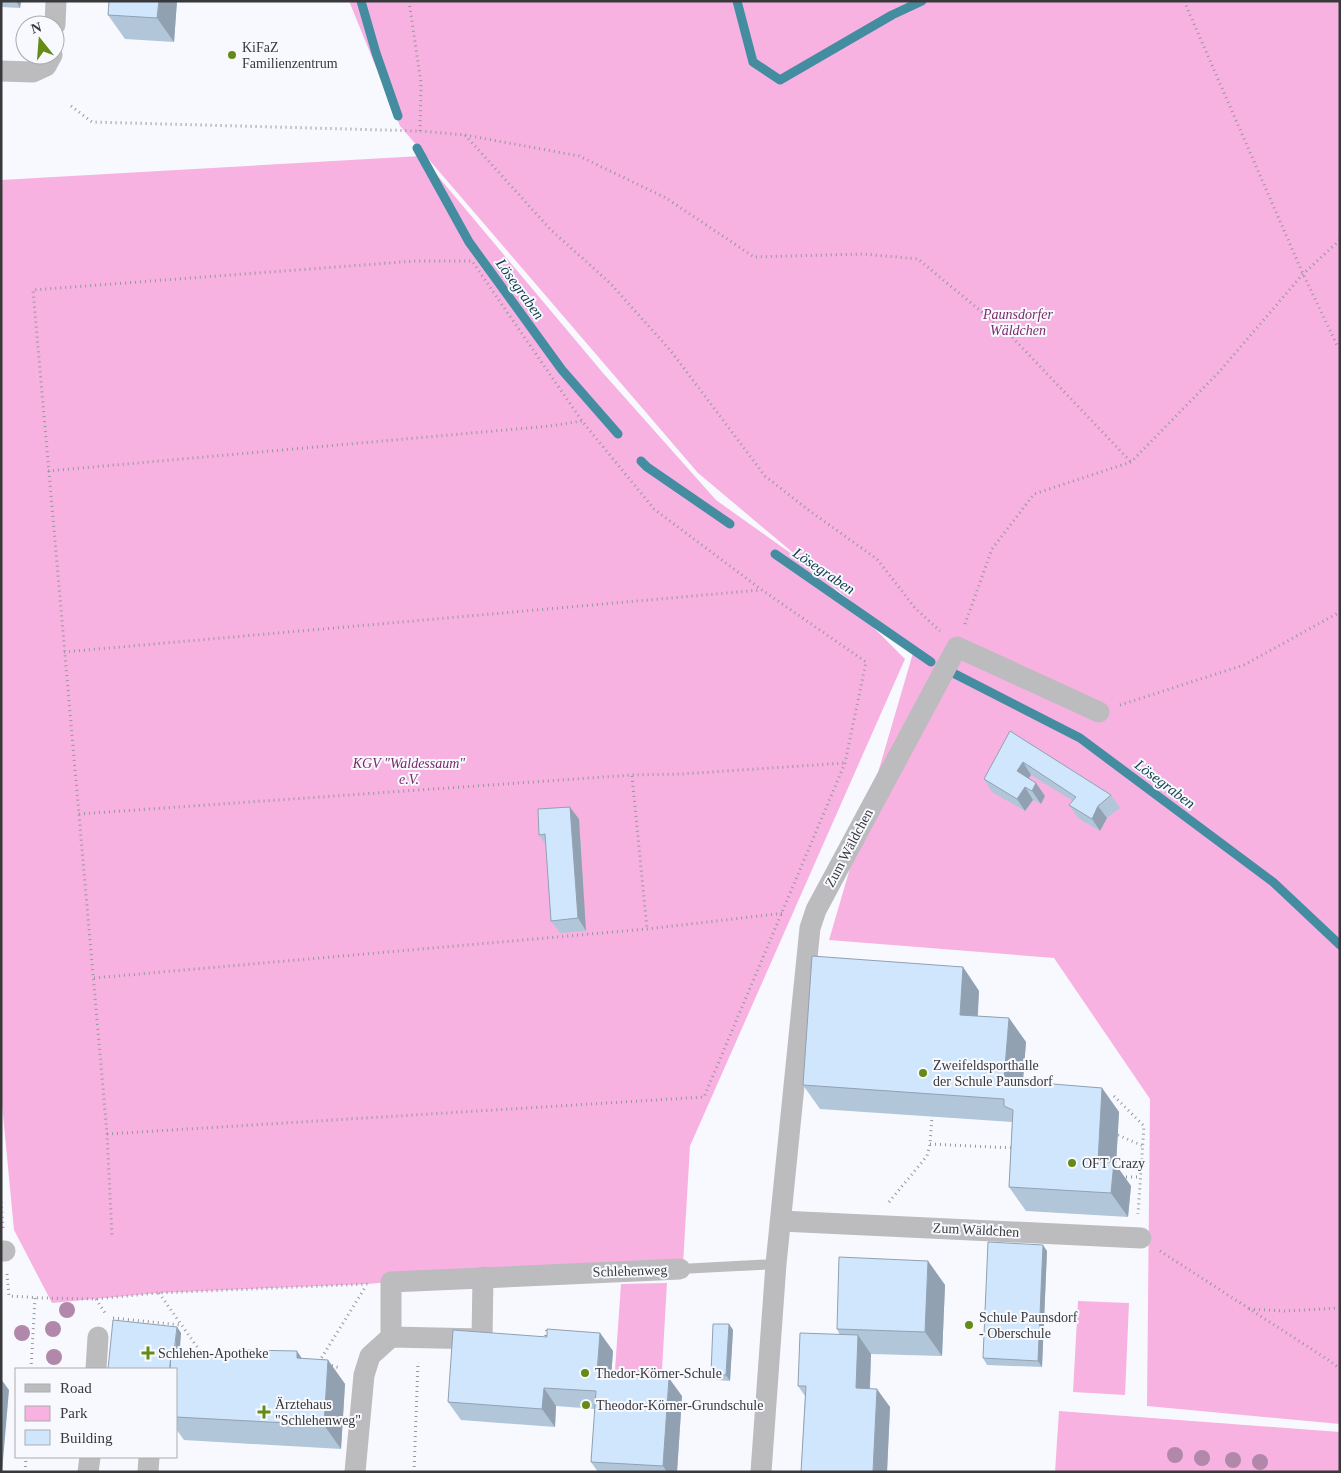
<svg xmlns="http://www.w3.org/2000/svg" width="1341" height="1473" font-family="Georgia,serif">
<style>
.green{fill:#f7b2e2}
.lines{fill:none;stroke-linecap:round;stroke-linejoin:round}
.stream{stroke:#448ca0;stroke-width:9}
.path{stroke:#96979a;stroke-width:3;stroke-dasharray:1 4;stroke-linecap:butt}
.lane{stroke:#bcbbbd;stroke-width:10}
.street{stroke:#bcbbbd;stroke-width:21}
.tree{fill:#b288aa}
.wall{fill:#b2c6da}
.shaded-wall{fill:#91a1b1}
.building{fill:#cfe6fd;stroke:#91a1b1}
.poi-dot{fill:#648b16;stroke:#f8f9fe;stroke-width:2}
.labels{text-anchor:middle;dominant-baseline:central;stroke-width:4;stroke-linejoin:round;paint-order:stroke}
.poi-label{font-size:14px;fill:#38393b;stroke:#f8f9fe;text-anchor:start}
.park-label{font-size:14px;font-style:italic;fill:#792b66;stroke:#f8f9fe}
.street-label{font-size:14px;fill:#38393b;stroke:#f8f9fe}
.water-label{font-size:15px;font-style:italic;fill:#0f3d49;stroke:#f8f9fe}
</style>
<rect width="100%" height="100%" fill="#f8f9fe"/>
<!-- green -->
<path class="green" d="M349,1h991v1423l-193,-18 3,-307 -96,-141 -225,-18 84,-287 -84,-70 76,76 -215,487 -7,118 -292,18 -24,2 -209,9 -106,10 -38,-73 -13,-136v-914l420,-24 182,217 113,127 94,67 -112,-94 -298,-347z
M667,1283l-6,104 -47,-3 7,-100z
M1078,1301l51,2 -4,92 -52,-3z
M1059,1411l281,21v40h-285z"/>
<g class="lines">
<!-- stream -->
<path class="stream" d="M361,1l15,52 22,63
M737,1l16,61 27,18 112,-65 30,-14
M417,148l52,94 93,128 56,64
M641,461l6,6 83,57
M775,554l156,108
M955,674l125,64 193,144 67,63"/>
<!-- path -->
<path class="path" d="M409,1l12,82 -1,48
M1184,1l119,273 35,73 2,1
M71,106l21,16 328,9 45,4 114,21 87,42 88,59 109,-3 55,5 94,78 119,125
M465,135l85,94 60,54 61,68 94,125 42,33 70,50 38,49 25,23
M48,471l502,-45 32,-5
M965,624l27,-75 42,-55 97,-32 88,-90 84,-98 37,-34
M64,652l697,-62
M1120,705l124,-40 96,-53
M632,776l15,153
M79,814l553,-39 49,-1 164,-11
M94,978l553,-49 138,-16
M1114,1096l30,30 -6,88
M107,1134l597,-37 141,-334 21,-101 -104,-72 -108,-81 -72,-88 -110,-160h-57l-382,29 74,844 5,102
M1118,1135l25,11
M930,1144l84,4
M1121,1177h20
M1,1202l2,26
M889,1202l38,-46 3,-12 2,-28
M1160,1251l170,110 10,8
M7,1274l2,22 34,2 53,1 62,-6 210,-9
M159,1293l41,58 7,4
M96,1299l9,14
M1249,1309l35,2 56,-3
M113,1318l68,7
M545,1341l2,-14
M319,1362l47,-76
M327,1364l13,4
M31,1369l4,-71
M25,1472l1,-15
M414,1472l4,-110"/>
<!-- lane -->
<path class="lane" d="M680,1269l96,-5"/>
<!-- street -->
<path class="street" d="M55,25l1,-24
M1,71l32,1 13,-6 6,-11
M781,1221l360,17
M1,1251h4
M483,1277l-1,62 -91,-2v-55l289,-13
M96,1369l2,-32
M88,1472l2,-15
M148,1472l1,-15
M355,1472l9,-97 6,-19 21,-19
M761,1472l15,-208 34,-336 6,-18 141,-263 142,65"/>
</g>
<!-- trees -->
<g class="tree">
<circle cx="67" cy="1310" r="8"/>
<circle cx="53" cy="1329" r="8"/>
<circle cx="22" cy="1333" r="8"/>
<circle cx="54" cy="1357" r="8"/>
<circle cx="1175" cy="1455" r="8"/>
<circle cx="1202" cy="1458" r="8"/>
<circle cx="1233" cy="1460" r="8"/>
<circle cx="1260" cy="1462" r="8"/>
</g>
<!-- wall -->
<path class="wall" d="M1,1h20l-1,7 -19,-1z
M109,1h68l-3,41 -49,-3 -17,-24z
M1010,731l101,64 9,13 -13,10 -7,13 -22,-13 -9,-13 4,-4 -42,-26 -2,3 16,18 -4,8 -8,-4 -8,11 -33,-19 -8,-13z
M579,819l7,112 -26,2 -9,-12 -5,-76 -7,-10z
M963,967l16,24 -1,25 31,2 17,24 -3,40 79,6 17,24 -3,53 15,21 -3,31 -102,-6 -17,-24 3,-65 -192,-13 -17,-24z
M1047,1251l-5,116 -55,-2 -4,-7z
M928,1261l17,24 -3,71 -71,-2 -1,35 20,18 -3,65h-86l4,-76 -7,-10 42,-51 -3,-6z
M729,1324l4,6 -3,51 -14,-1 -5,-6z
M177,1327l4,6 -1,19 148,8 17,24 -4,65 -157,-9 -8,-11z
M600,1333l13,18 -2,23 71,22 -5,76h-79l-7,-10 4,-53 -39,-3 -1,21 -94,-7 -13,-18 99,-65z"/>
<!-- shaded-wall -->
<path class="shaded-wall" d="M16,1h5l-1,7z
M159,1h18l-3,41 -17,-24z
M1023,762l8,13 -6,8 -8,-12z
M1036,783l9,13 -4,8 -9,-13z
M1025,787l8,13 -8,11 -8,-12z
M1098,806l9,12 -7,13 -8,-12z
M570,807l9,12 7,112 -8,-13z
M963,967l16,24 -3,48 -16,-24z
M1009,1018l17,24 -5,62 -17,-24z
M1102,1088l17,24 -3,53 15,21 -3,31 -17,-24 -13,-31z
M1043,1245l4,6 -5,116 -4,-6z
M928,1261l17,24 -3,71 -17,-24z
M729,1324l4,6 -3,51 -4,-6z
M177,1327l4,6 -5,51 -3,-15z
M600,1333l13,18 -3,41 -13,-19z
M858,1335l13,19 -2,52 -13,-18z
M297,1351l16,24 -16,-17z
M328,1360l17,24 -4,65 -17,-24z
M669,1378l13,18 -5,76h-10l-4,-6z
M1,1379l8,11 -7,82h-1z
M544,1388l12,18 -1,21 -13,-18z
M877,1389l13,18 -3,65h-14z"/>
<!-- building -->
<path class="building" d="M109,1h50l-2,17 -49,-3z
M1010,731l101,64 -13,11 -6,13 -23,-14 7,-8 -53,-35 -6,9 19,12 -4,8 -7,-4 -8,12 -33,-20z
M570,807l8,111 -27,3 -6,-87 -6,1 -1,-26z
M812,956l151,11 -3,48 49,3 -5,62 98,8 -4,74h16l-3,31 -102,-6 4,-77 -9,-4v-7l-201,-14z
M988,1242l55,3 -5,116 -55,-3z
M839,1257l89,4 -3,71 -88,-3z
M113,1320l64,7 -3,25h-3l-1,17h-62z
M713,1324h16l-3,51 -15,-1z
M547,1329l53,4 -3,40 72,5 -6,88 -72,-4 5,-71 -52,-3 -2,21 -94,-7 5,-72 94,7z
M800,1333l58,2 -2,53 21,1 -4,83h-72l5,-86h-8z
M247,1350l50,1v7l31,2 -4,65 -148,-8v-48h-6l1,-17 75,3z"/>
<!-- markers -->
<g class="poi-dot">
<circle cx="232" cy="55" r="5"/>
<circle cx="923" cy="1073" r="5"/>
<circle cx="1072" cy="1163" r="5"/>
<circle cx="969" cy="1325" r="5"/>
<path d="M145.5 1345.5h5v5h5v5h-5v5h-5v-5h-5v-5h5z"/>
<circle cx="585" cy="1373" r="5"/>
<circle cx="586" cy="1405" r="5"/>
<path d="M261.5 1404.5h5v5h5v5h-5v5h-5v-5h-5v-5h5z"/>
</g>
<g class="labels">
<!-- poi labels -->
<g class="poi-label">
<text x="242" y="47">KiFaZ<tspan x="242" dy="16">Familienzentrum</tspan></text>
<text x="933" y="1065">Zweifeldsporthalle<tspan x="933" dy="16">der Schule Paunsdorf</tspan></text>
<text x="1082" y="1163">OFT Crazy</text>
<text x="979" y="1317">Schule Paunsdorf<tspan x="979" dy="16">- Oberschule</tspan></text>
<text x="158" y="1353">Schlehen-Apotheke</text>
<text x="595" y="1373">Thedor-Körner-Schule</text>
<text x="275" y="1404">Ärztehaus<tspan x="275" dy="16">"Schlehenweg"</tspan></text>
<text x="596" y="1405">Theodor-Körner-Grundschule</text>
</g>
<!-- park labels -->
<g class="park-label">
<text x="1018" y="314">Paunsdorfer<tspan x="1018" dy="16">Wäldchen</tspan></text>
<text x="409" y="763">KGV "Waldessaum"<tspan x="409" dy="16">e.V.</tspan></text>
</g>
<!-- street labels -->
<g class="street-label">
<text transform="translate(849 848) rotate(-62)">Zum Wäldchen</text>
<text transform="translate(976 1230) rotate(3)">Zum Wäldchen</text>
<text transform="translate(630 1271) rotate(-2)">Schlehenweg</text>
</g>
<!-- water labels -->
<g class="water-label">
<text transform="translate(520 289) rotate(54)">Lösegraben</text>
<text transform="translate(824 571) rotate(34)">Lösegraben</text>
<text transform="translate(1165 784) rotate(37)">Lösegraben</text>
</g>
</g>
<!-- border -->
<rect width="1341" height="1473" fill="none" stroke="#38393b" stroke-width="5"/>
<!-- legend -->
<rect x="15" y="1368" width="162" height="90" fill="#f8f9fe" stroke="#abacb0"/>
<rect x="25" y="1384" width="25" height="8" fill="#bcbbbd" stroke="#abacb0"/>
<text x="60" y="1393" font-size="15" fill="#38393b">Road</text>
<rect x="25" y="1406" width="25" height="15" fill="#f7b2e2" stroke="#abacb0"/>
<text x="60" y="1418" font-size="15" fill="#38393b">Park</text>
<rect x="25" y="1430" width="25" height="15" fill="#cfe6fd" stroke="#abacb0"/>
<text x="60" y="1443" font-size="15" fill="#38393b">Building</text>
<!-- north arrow -->
<g transform="translate(40 40) rotate(343)"><circle r="24" fill="#f8f9fe" stroke="#abacb0"/>
<path d="M0-4L9 19L0 12L-9 19Z" fill="#648b16"/>
<text y="-8" font-size="14" font-weight="bold" text-anchor="middle" fill="#38393b">N</text>
</g>
</svg>
